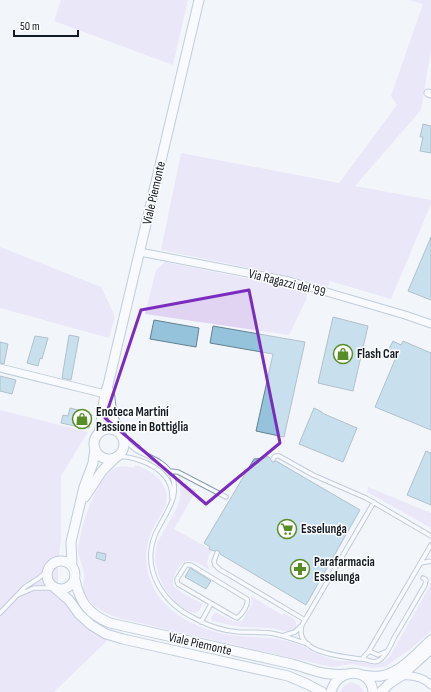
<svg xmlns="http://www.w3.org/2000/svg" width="431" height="692" font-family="'Sofia Sans Condensed',sans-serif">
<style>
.green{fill:#e1d4f3}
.building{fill:#95c3db;stroke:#62808f}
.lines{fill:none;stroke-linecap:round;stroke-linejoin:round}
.lane-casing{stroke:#879ab2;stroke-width:5.5}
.street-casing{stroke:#879ab2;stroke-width:9}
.secondary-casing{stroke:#879ab2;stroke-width:11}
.lane{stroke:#fff;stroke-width:3.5}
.street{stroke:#fff;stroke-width:7}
.secondary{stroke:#fff;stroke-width:9}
.marked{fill:none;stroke:#7b2cbf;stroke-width:3;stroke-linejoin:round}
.labels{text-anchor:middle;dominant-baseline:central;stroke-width:3;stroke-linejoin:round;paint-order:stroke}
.street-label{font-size:13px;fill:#141b24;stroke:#fff}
.poi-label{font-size:13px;font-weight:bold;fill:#141b24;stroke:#fff;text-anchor:start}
</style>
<rect width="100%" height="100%" fill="#f2f6fb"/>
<!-- green -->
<path class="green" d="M61,0h127l-15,65 -119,-44z
M408,0h23v50l-10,60 -66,76 76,14v4l-40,95 -61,-18 -2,6 -40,-11 -127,-26 20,-97 158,30 58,-78 -6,-9 32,-92z
M0,247l101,40 14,29 -6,22 -109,-30z
M165,262l120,24 22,7 -1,7 -17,35 -144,-21 11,-44z
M0,410l88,22 -27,44v63l-3,24v21l8,21 8,11 21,18 13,6 -54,52h-54z
M135,465c19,6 39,21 29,44 -5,9 -11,17 -14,27 -7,19 -4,39 6,56 14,24 47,39 74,43 19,3 38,1 57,6 17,4 32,15 48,19 7,2 15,0 22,1 13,3 23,8 33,-5l41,-72v47l-19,17 -27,19 -13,1 -20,-4 -20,3 -210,-48c-14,-4 -30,-11 -37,-25 -4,-7 0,-14 -1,-21 -1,-8 -6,-15 -6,-23 2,-22 17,-69 35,-81 7,-4 13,-3 21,-1z
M179,481l17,10 -22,38 38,21c-4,7 -7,13 -2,20 -7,-4 -14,-10 -23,-9 -7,1 -17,18 -13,25 4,6 22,14 29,18l-4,7 -5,2c-25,-8 -42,-39 -38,-64 1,-6 2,-10 6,-14 9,-20 23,-30 17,-54z
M368,487l63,26v15l-64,-36z
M251,596l31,19 2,-2 9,5 3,4v7l-3,2 -4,1 -19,-4 -30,-1 -28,-6 -1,-4 4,-5 20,10 7,-1 10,-17z
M351,682l8,3 5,7h-24l4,-6z"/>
<!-- building -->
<path class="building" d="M423,124l8,2v27l-11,-2 3,-14h-3z
M431,237v63l-23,-9z
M333,317l35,9 -15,65 -35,-8z
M154,320l45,8 -3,19 -46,-8z
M213,326l92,16 -21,95 -28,-6 17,-77 -63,-11z
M69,335l10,2 -8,43 -9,-2z
M35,336l13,2 -6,21 -2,-1 -2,8 -11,-3z
M393,341l8,4 2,-4 28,12v77l-56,-23 22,-52 -9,-4z
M0,342l8,2 -4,20 -4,-1z
M0,376l16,4 -4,14 -12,-3z
M70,408l17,4v1l5,2 -3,13 -5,-1v1l-23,-5 2,-8 5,1z
M314,408l8,4v1l35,15 -14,34 -44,-18z
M426,451l5,2v52l-24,-10z
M267,456l3,2 2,4 4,-1 84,49 -54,95 -86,-51 -2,-4 -4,1 -5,-2 1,-2 -6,-4 50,-84 12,-1z
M97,552l9,2 -1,7 -9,-3z
M190,568l21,13 -5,8 -21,-12z"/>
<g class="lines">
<defs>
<path id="lane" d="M124,440c4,3 8,7 12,10 12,7 30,11 36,26 9,22 -9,40 -17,59 -14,36 9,69 41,84 13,7 28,12 43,13 11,0 21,0 31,1 13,2 25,7 38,11
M119,456c23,2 54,14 53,42
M273,459l2,-3h4l34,19 53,23 65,38
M170,471l8,1 48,25
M374,502l-72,123c-9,28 42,32 59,34 7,0 14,6 20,0 6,-5 10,-14 13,-21 11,-18 21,-36 31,-53l1,-5 -3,-2
M217,553l-3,8 1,4 4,4 86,51
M421,563l10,-2
M186,565h5l56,34c2,6 -5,15 -10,19l-4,-2 -55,-32 -1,-3v-2z
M20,594l14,-6h20
M0,613l25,-26 14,-9 11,-10
M201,622l10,-18
M285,635l10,-3 6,-6
M369,651l9,4 7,-3
M362,659l7,-8 62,-106"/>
<path id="street" d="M428,93l3,1
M140,252l149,29 116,34 26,9
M0,368l105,26
M401,676c11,-1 22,1 30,9"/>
<path id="secondary" d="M109,391l3,24 7,17
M94 444a15 15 0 1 1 30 0a15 15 0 1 1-30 0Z
M99,433c4,-16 3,-33 9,-48l91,-385
M85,497l17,-26 13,-13
M47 575a14 14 0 1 1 28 0a14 14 0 1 1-28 0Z
M72,566l-1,-24 13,-55 9,-24 2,-15
M75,580c5,22 13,34 35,43l182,41c22,6 31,12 56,10
M55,588l14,12 10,14 12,11 15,9 17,5 165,37 19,8 15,8
M362,675c6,1 12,2 19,1 19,-3 36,-23 50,-36
M331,692c6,-25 40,-25 42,0
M381,692l8,-8 12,-8 30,-27"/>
</defs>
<!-- lane casing -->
<use href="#lane" class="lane-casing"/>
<!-- street casing -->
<use href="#street" class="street-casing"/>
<!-- secondary casing -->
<use href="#secondary" class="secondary-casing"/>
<!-- lane -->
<use href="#lane" class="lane"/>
<!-- street -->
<use href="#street" class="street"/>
<!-- secondary -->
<use href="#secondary" class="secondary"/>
</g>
<!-- marked area -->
<path d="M0 0H431V692H0ZM249,290l31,153 -74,61 -101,-86 36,-108z" fill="#f2f6fb" fill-opacity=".55" fill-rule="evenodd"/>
<path class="marked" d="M249,290l31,153 -74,61 -101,-86 36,-108z"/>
<!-- icons -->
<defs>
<symbol id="shop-ring" viewBox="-11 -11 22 22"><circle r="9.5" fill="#fff" stroke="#588c26" stroke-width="1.5"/><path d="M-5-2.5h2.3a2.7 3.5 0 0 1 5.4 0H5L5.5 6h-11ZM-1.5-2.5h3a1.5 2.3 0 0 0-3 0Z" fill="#588c26"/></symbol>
<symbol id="supermarket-ring" viewBox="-11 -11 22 22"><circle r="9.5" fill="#fff" stroke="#588c26" stroke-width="1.5"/><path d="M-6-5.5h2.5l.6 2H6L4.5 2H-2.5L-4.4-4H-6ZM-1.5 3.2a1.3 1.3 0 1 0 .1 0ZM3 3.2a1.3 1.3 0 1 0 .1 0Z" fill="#588c26"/></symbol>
<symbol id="pharmacy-ring" viewBox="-11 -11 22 22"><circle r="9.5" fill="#fff" stroke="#588c26" stroke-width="1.5"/><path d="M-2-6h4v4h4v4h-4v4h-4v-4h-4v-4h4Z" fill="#588c26"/></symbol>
</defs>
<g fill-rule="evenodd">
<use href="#shop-ring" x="332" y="343" width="22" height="22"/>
<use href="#shop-ring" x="71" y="408" width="22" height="22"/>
<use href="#supermarket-ring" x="276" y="518" width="22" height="22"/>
<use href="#pharmacy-ring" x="289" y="558" width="22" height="22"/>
</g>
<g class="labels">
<!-- street labels -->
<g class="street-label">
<text transform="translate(154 193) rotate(-77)">Viale Piemonte</text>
<text transform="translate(287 283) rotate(14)">Via Ragazzi del '99</text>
<text transform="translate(200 644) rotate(13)">Viale Piemonte</text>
</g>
<!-- poi labels -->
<g class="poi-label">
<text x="357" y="354">Flash Car</text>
<text x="96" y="412">Enoteca Martiní<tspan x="96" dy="15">Passione in Bottiglia</tspan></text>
<text x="301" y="529">Esselunga</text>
<text x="314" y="562">Parafarmacia<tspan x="314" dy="15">Esselunga</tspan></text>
</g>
</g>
<!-- scale -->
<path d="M14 30v6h64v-6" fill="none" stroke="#141b24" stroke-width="2"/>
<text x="20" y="30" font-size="12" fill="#141b24" stroke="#ffffff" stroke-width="3" paint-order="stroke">50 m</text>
</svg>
